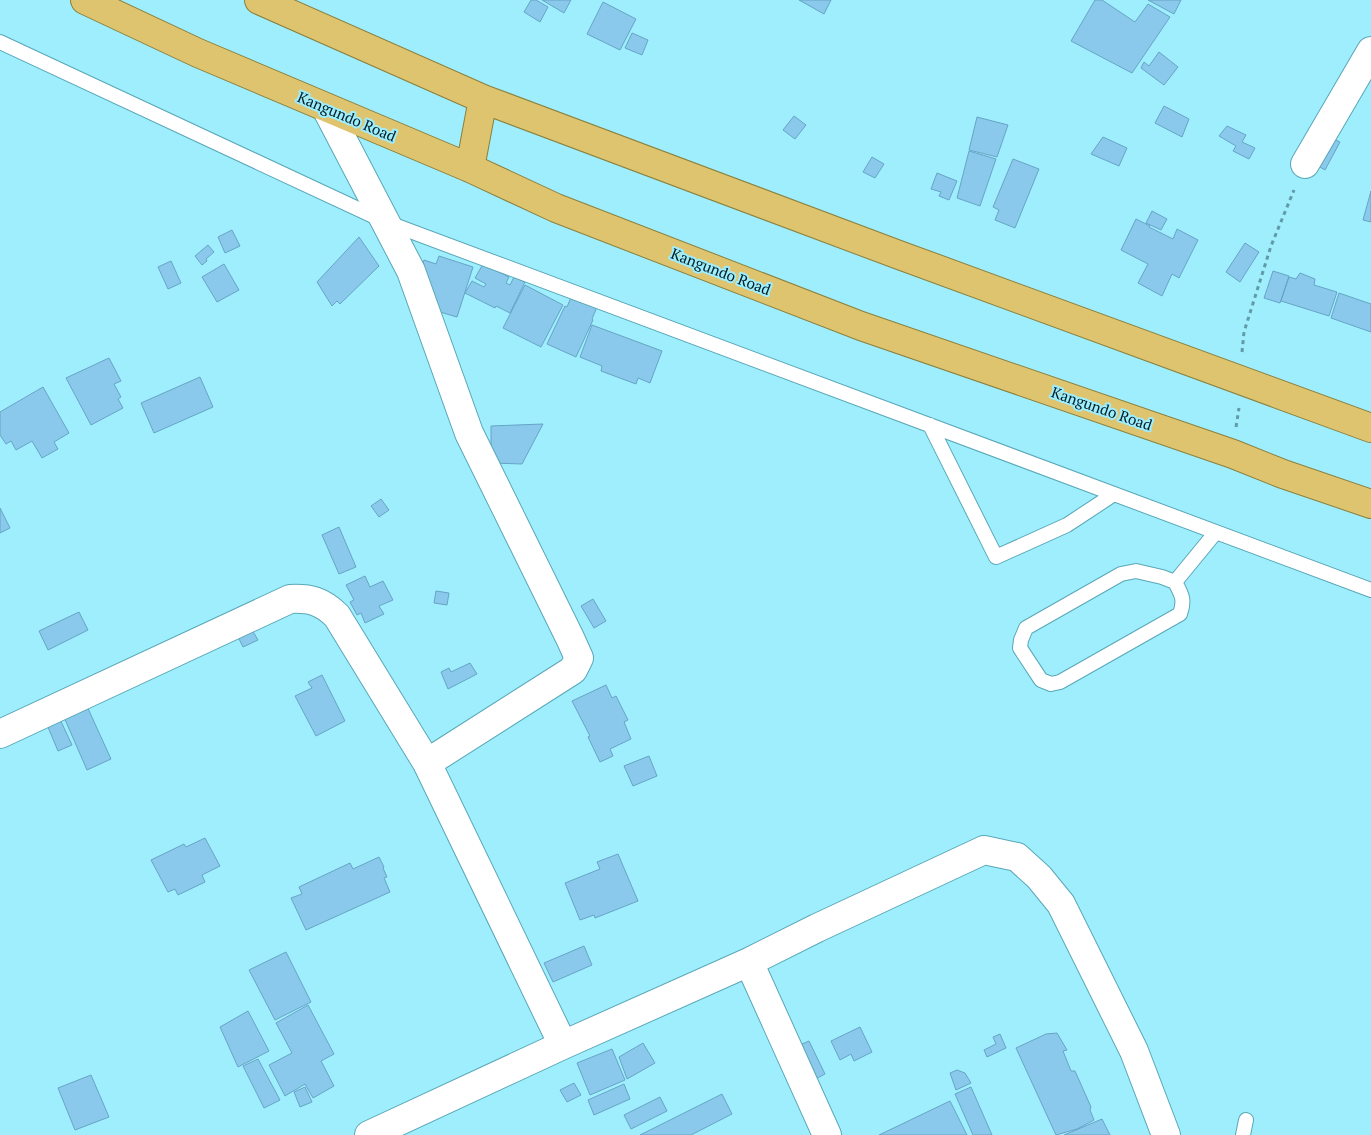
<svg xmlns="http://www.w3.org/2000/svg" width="1371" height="1135" font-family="'PT Serif',serif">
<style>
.building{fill:#8ac9eb;stroke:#66a4c5}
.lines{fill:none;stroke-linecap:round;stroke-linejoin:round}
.service-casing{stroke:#59a7b7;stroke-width:16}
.minor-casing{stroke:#59a7b7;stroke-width:30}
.trunk-casing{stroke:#8a803d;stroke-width:30}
.path{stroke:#609ba8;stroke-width:3;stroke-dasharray:4 4;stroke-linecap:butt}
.service{stroke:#fff;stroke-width:14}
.minor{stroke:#fff;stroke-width:28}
.trunk{stroke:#dec46f;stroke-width:28}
.labels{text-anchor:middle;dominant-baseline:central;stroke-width:4;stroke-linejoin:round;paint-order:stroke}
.street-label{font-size:15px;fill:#001d24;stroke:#9feefe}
</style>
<rect width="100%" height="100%" fill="#9feefe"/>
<!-- building -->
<path class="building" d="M531,0h5l12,7 -8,15 -16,-10z
M542,0h29l-7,13z
M799,0h32l-7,14z
M1095,0h7l33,22 13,-18 22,13 -38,56 -61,-32z
M1148,0h33l-7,14z
M603,2l33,17 -16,31 -33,-16z
M632,33l16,7 -6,15 -17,-7z
M1159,52l19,15 -14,18 -23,-17 3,-6 5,4z
M1164,106l25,13 -7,18 -27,-14z
M794,116l12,9 -11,14 -12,-9z
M977,117l31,8 -11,32 -28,-7z
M1227,126l19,9 -4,7 13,6 -6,11 -16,-8 3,-5 -17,-10z
M1325,135l15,7 -15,28 -15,-9z
M1103,137l24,11 -8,18 -28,-12z
M969,151l27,8 -16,47 -23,-8z
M872,157l12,7 -9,14 -12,-6z
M1013,159l26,10 -24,59 -20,-8 4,-10 -6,-3z
M937,173l20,8 -8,19 -10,-4 2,-4 -10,-3z
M1371,191v31l-8,-2z
M1152,211l15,8 -6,11 -15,-7z
M1136,219l14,7 -1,1 24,12 4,-10 21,11 -19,38 -7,-4 -10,22 -24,-13 10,-19 -27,-14z
M232,230l8,16 -15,7 -7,-16z
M359,237l20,29 -39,38 -3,-3 -5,5 -15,-24z
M1245,243l14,9 -19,30 -14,-10z
M208,245l6,7 -8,7 1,2 -5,4 -7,-9z
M439,256l34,11 -16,50 -24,-7 3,-11 -11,-4 -8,-15 7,-20 12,4z
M171,261l10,22 -13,6 -10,-22z
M224,264l15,26 -22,12 -15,-25z
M483,264l26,13 -3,6 4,2 4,-8 11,5 -15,31 -14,-7 -1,2 -30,-15 7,-12 12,6 2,-3 -11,-6z
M1273,271l16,5 -9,27 -16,-5z
M1300,273l15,6 -1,6 23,7 -8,24 -48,-15 8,-24 7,2z
M525,285l38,20 -22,42 -38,-19z
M1339,293l32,11v28l-40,-14z
M572,295l25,12 -5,12 1,1 -17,37 -29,-13 18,-38 2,1z
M592,325l70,26 -12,32 -12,-5 -2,6 -35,-13 1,-5 -22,-9z
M109,358l12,23 -7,3 7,13 -3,2 5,9 -32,17 -25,-47z
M200,377l13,30 -59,26 -13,-30z
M43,387l26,46 -15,9 4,7 -16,9 -10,-17 -16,9 -5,-9 -5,3 -6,-9v-23z
M543,424l-21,40 -31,-1v-37z
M381,499l8,11 -10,7 -8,-11z
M0,508l10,20 -10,5z
M339,527l17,40 -17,7 -17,-39z
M365,576l5,11 13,-6 10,19 -14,6 5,8 -19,9 -4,-10 -4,2 -7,-13 4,-2 -8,-15z
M436,591l13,2 -2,12 -13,-2z
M593,599l13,22 -12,7 -13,-22z
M79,612l9,18 -40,20 -9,-19z
M251,628l7,12 -15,7 -6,-12z
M470,663l7,11 -29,15 -7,-17 8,-4 2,4z
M322,675l23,46 -29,15 -21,-40 17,-8 -4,-6z
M606,685l6,13 4,-2 12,24 -4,2 7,17 -21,10 3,7 -13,6 -12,-25 2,-1 -18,-35z
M86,704l25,55 -24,11 -24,-55z
M58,715l14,30 -14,6 -13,-31z
M649,756l8,20 -24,10 -9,-20z
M205,838l15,28 -18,9 3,7 -27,13 -3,-6 -7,3 -17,-32 33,-16 2,3z
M618,854l20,47 -43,17 -1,-3 -14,5 -15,-37 35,-14 -3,-7z
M379,857l5,10 -1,1 4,9 -3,1 6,14 -84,38 -15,-32 11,-4 -3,-7 51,-24 3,6z
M584,946l8,19 -39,17 -9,-19z
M286,952l25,50 -36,18 -26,-50z
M308,1005l26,49 -13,7 13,25 -21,12 -8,-14 -20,12 -16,-31 23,-12 -16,-30z
M248,1011l21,40 -31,16 -18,-40z
M860,1027l12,25 -18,9 -3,-7 -11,6 -9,-19z
M1057,1033l10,17 -4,1 8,20h4l16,36 -1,3 4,10 -17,9 -21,6 -40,-87 30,-14z
M1000,1034l6,14 -19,9 -3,-7 12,-6 -3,-7z
M809,1041l16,33 -17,9 -17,-34z
M643,1043l12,20 -28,16 -8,-22z
M612,1049l13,31 -35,15 -13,-32z
M258,1059l22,41 -16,8 -21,-42z
M957,1070l8,3 6,10 -15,7 -6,-17z
M91,1075l18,42 -34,13 -17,-42z
M574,1083l7,12 -14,7 -7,-12z
M624,1084l6,15 -36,16 -6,-15z
M305,1087l7,15 -12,5 -6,-15z
M971,1087l21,48h-19l-18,-41z
M722,1094l10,20 -41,21h-51z
M660,1097l7,14 -36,18 -7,-14z
M950,1101l17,34h-88z
M1102,1119l8,16h-46z"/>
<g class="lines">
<defs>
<path id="service" d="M0,42l386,180 985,368
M930,425l66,132 71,-32 47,-31
M1175,582c7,13 10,18 5,32l-120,68 -9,2 -10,-4 -21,-32 1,-8 5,-12 95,-54 15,-3 26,6 13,5 41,-50
M1243,1135l3,-15"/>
<path id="minor" d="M326,108l85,163 58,162 101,205 9,20 -6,12 -146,93
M1305,164l66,-113
M0,734l290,-135c20,-1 32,2 47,17l90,147 136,282
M749,962l78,173
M369,1135l194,-90 186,-83 68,-34 167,-78 33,7 22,20 22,27 73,147 32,84"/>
<path id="trunk" d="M85,0l113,53 272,115 86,40 305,118 372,128 50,20 88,30
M259,0l224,99 416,156 472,173
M470,168l13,-69"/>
</defs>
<!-- service casing -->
<use href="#service" class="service-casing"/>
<!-- minor casing -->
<use href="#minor" class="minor-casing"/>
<!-- trunk casing -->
<use href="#trunk" class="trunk-casing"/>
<!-- path -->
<path class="path" d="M1242,352l2,-20 27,-86 23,-56
M1236,427l3,-19"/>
<!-- service -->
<use href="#service" class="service"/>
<!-- minor -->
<use href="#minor" class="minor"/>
<!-- trunk -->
<use href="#trunk" class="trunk"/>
</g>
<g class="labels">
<!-- street labels -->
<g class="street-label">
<text transform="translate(347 116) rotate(23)">Kangundo Road</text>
<text transform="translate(721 271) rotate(21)">Kangundo Road</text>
<text transform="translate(1102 408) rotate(19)">Kangundo Road</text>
</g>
</g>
</svg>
